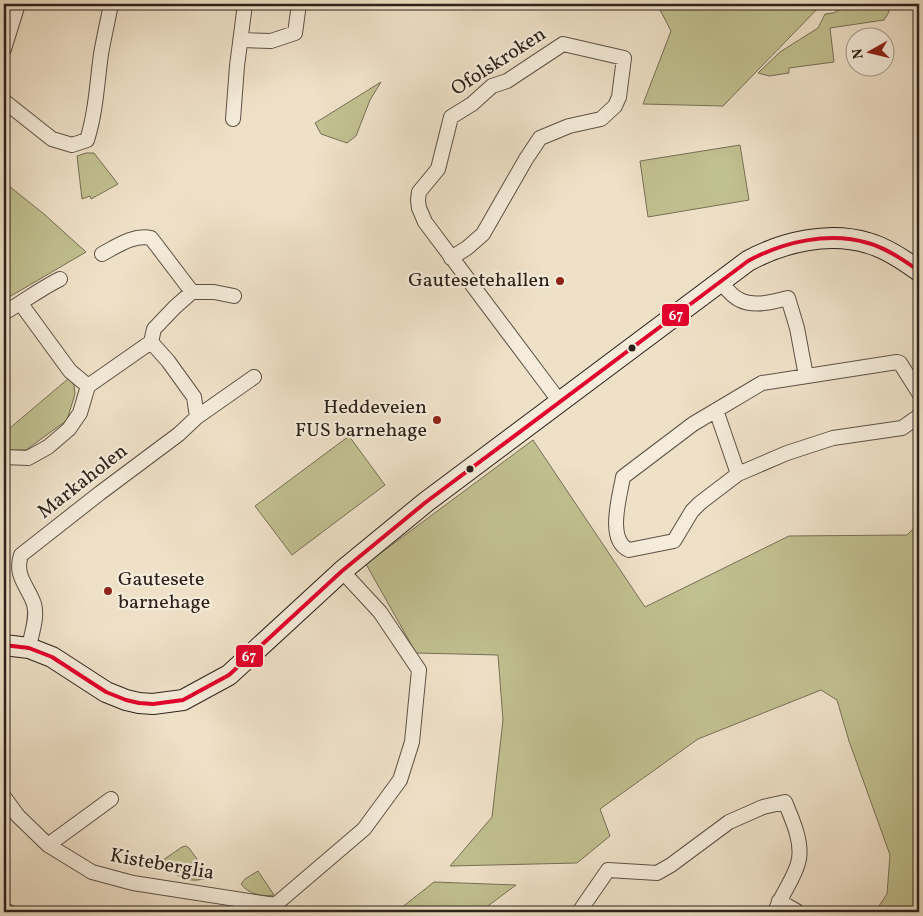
<svg xmlns="http://www.w3.org/2000/svg" width="923" height="916" font-family="Vollkorn,serif">
<style>
.green{fill:#c1c090;stroke:#767056}
.lines{fill:none;stroke-linecap:round;stroke-linejoin:round}
.street-casing{stroke:#5d5146;stroke-width:16}
.secondary-casing{stroke:#2c211b;stroke-width:22}
.street{stroke:#f5ecdb;stroke-width:14}
.secondary{stroke:#f5ecdb;stroke-width:20}
.bus-1-casing{stroke:#f5ecdb;stroke-width:8}
.bus-1{stroke:#e4002b;stroke-width:4}
.poi-dot{fill:#8f2418;stroke:#f5ecdb;stroke-width:2}
.bus-dot{fill:#2c211b;stroke:#f5ecdb;stroke-width:2}
.labels{text-anchor:middle;dominant-baseline:central;stroke-width:4.5;stroke-linejoin:round;paint-order:stroke}
.street-label{font-size:20px;fill:#2c211b;stroke:#f5ecdb}
.poi-label{font-size:20px;fill:#2c211b;stroke:#f5ecdb;text-anchor:end}
.line-badge{stroke:#f5ecdb;stroke-width:2}
.badge-label{font-size:14px;text-anchor:middle;font-weight:bold;fill:#fff}
</style>
<rect width="100%" height="100%" fill="#efe1c8"/>
<filter id="stains"><feTurbulence type="fractalNoise" baseFrequency=".004" numOctaves="4"/><feColorMatrix values="0 0 0 0 .2 0 0 0 0 .09 0 0 0 0 .02 0 0 0 .5 -.17"/></filter>
<radialGradient id="worn" r=".72"><stop offset=".6" stop-color="#630" stop-opacity="0"/><stop offset="1" stop-color="#630" stop-opacity=".3"/></radialGradient>
<!-- green -->
<path class="green" d="M657,4h165l-99,102 -80,-2 28,-73z
M852,4h36l1,8 -5,8 -54,8 4,34 -45,6v5l-20,3 -11,-3 22,-21 38,-24 7,-14 8,-1z
M381,82l-11,18 -14,36 -9,7 -26,-9 -6,-11z
M740,145l9,55 -101,17 -8,-56z
M86,153h8l24,31 -27,15 -1,-3 -8,3 -5,-43z
M4,182l40,32 42,38 -82,48z
M69,378l5,7 1,9 -8,26 -41,30h-22v-17z
M349,436l36,49 -93,70 -37,-49z
M533,440l112,167 144,-71 118,-1 12,-12v389h-44l12,-18 3,-39 -41,-114 -12,-41 -16,-10 -123,49 -98,70 10,27 -33,27 -127,3 42,-49 11,-97 -5,-65 -82,-2 -50,-89z
M186,846l3,2 21,29c-21,8 -36,0 -47,-17l19,-13z
M258,871l16,24c-11,2 -26,-1 -33,-11l4,-5z
M434,882l82,3 -36,27h-84z
M4,900l19,12h-19z"/>
<g class="lines">
<defs>
<path id="street" d="M241,40l30,1 24,-8 4,-29
M4,49l14,-45
M4,101l48,38 20,6 15,-5c9,-28 10,-57 14,-86 3,-17 7,-34 10,-50
M233,119l4,-53 8,-62
M102,254c15,-8 32,-20 49,-16l41,54h22l20,4
M451,258l16,-10 16,-14 43,-75 14,-21 29,-12 32,-7 14,-13 4,-9 5,-39 -61,-14 -56,37 -15,5 -20,18 -21,13 -13,52 -19,23 -1,8 1,8 6,14 135,180
M720,281c5,6 11,15 20,19 14,7 33,2 48,-2l9,30 9,48
M21,304l49,67 18,15
M4,313c19,-11 36,-24 56,-34
M151,342l17,19 26,36 3,20
M919,393l-19,-30 -3,-1 -135,21 -69,41 -70,53c-3,19 -17,63 6,73l45,-9 18,-30 8,-8 38,-29 49,-21 46,-15 69,-10 17,-12
M716,410l22,64
M4,457l24,1 20,-11 21,-18 11,-16 8,-27 63,-44 3,-13 21,-22 17,-15
M29,648c2,-14 9,-30 5,-44 -6,-18 -20,-28 -13,-49l79,-62 79,-59 18,-17 57,-40
M4,797l14,19 30,29 44,27 41,11 142,22 89,-76 36,-49 12,-38 7,-72 -39,-58 -38,-41
M48,845l63,-46
M779,901l19,11
M579,912l29,-42 49,3 14,-8 58,-43 34,-15 22,-5c7,17 17,38 14,57 -3,18 -18,35 -24,53"/>
<path id="secondary" d="M4,645l25,3 23,9 54,35 20,8 13,3 14,1 30,-4 46,-25 113,-104 84,-69 322,-241c35,-19 81,-30 120,-18 18,5 36,17 51,28"/>
</defs>
<!-- street casing -->
<use href="#street" class="street-casing"/>
<!-- secondary casing -->
<use href="#secondary" class="secondary-casing"/>
<!-- street -->
<use href="#street" class="street"/>
<!-- secondary -->
<use href="#secondary" class="secondary"/>
<defs>
<path id="bus-1" d="M4,645l25,3 23,9 54,35 20,8 13,3 14,1 30,-4 46,-25 113,-104 84,-69 322,-241c35,-19 81,-30 120,-18 18,5 36,17 51,28"/>
</defs>
<!-- bus-1 casing -->
<use href="#bus-1" class="bus-1-casing"/>
<!-- bus-1 -->
<use href="#bus-1" class="bus-1"/>
</g>
<!-- markers -->
<g class="poi-dot">
<circle cx="560" cy="281" r="5"/>
<circle cx="437" cy="420" r="5"/>
<circle cx="108" cy="591" r="5"/>
</g>
<g class="bus-dot">
<circle cx="632" cy="348" r="4.5"/>
<circle cx="470" cy="469" r="4.5"/>
</g>
<g class="labels">
<!-- street labels -->
<g class="street-label">
<text transform="translate(499 62) rotate(-33)">Ofolskroken</text>
<text transform="translate(83 482) rotate(-38)">Markaholen</text>
<text transform="translate(162 865) rotate(10)">Kisteberglia</text>
</g>
<!-- poi labels -->
<g class="poi-label">
<text x="550" y="281">Gautesetehallen</text>
<text x="427" y="408">Heddeveien<tspan x="427" dy="23">FUS barnehage</tspan></text>
<text x="118" y="580" text-anchor="start">Gautesete<tspan x="118" dy="23">barnehage</tspan></text>
</g>
</g>
<g class="line-badge">
<rect x="661" y="303" width="29" height="24" rx="5" fill="#e4002b"/>
<rect x="235" y="644" width="29" height="24" rx="5" fill="#e4002b"/>
</g>
<g class="badge-label">
<text x="676" y="320">67</text>
<text x="249" y="661">67</text>
</g>
<!-- margin -->
<rect width="923" height="916" fill="none" stroke="#efe1c8" stroke-width="20"/>
<rect x="5" y="5" width="913" height="906" fill="none" stroke="#2c211b" stroke-width="2.5"/>
<rect x="10" y="10" width="903" height="896" fill="none" stroke="#2c211b"/>
<!-- north arrow -->
<g transform="translate(870 52) rotate(262)"><circle r="24" fill="#f5ecdb" stroke="#a59b8e"/>
<path d="M0-4L9 19L0 12L-9 19Z" fill="#8f2418"/>
<text y="-8" font-size="14" font-weight="bold" text-anchor="middle" fill="#2c211b">N</text>
</g>
<rect width="100%" height="100%" filter="url(#stains)"/>
<rect width="100%" height="100%" fill="url(#worn)"/>
</svg>
